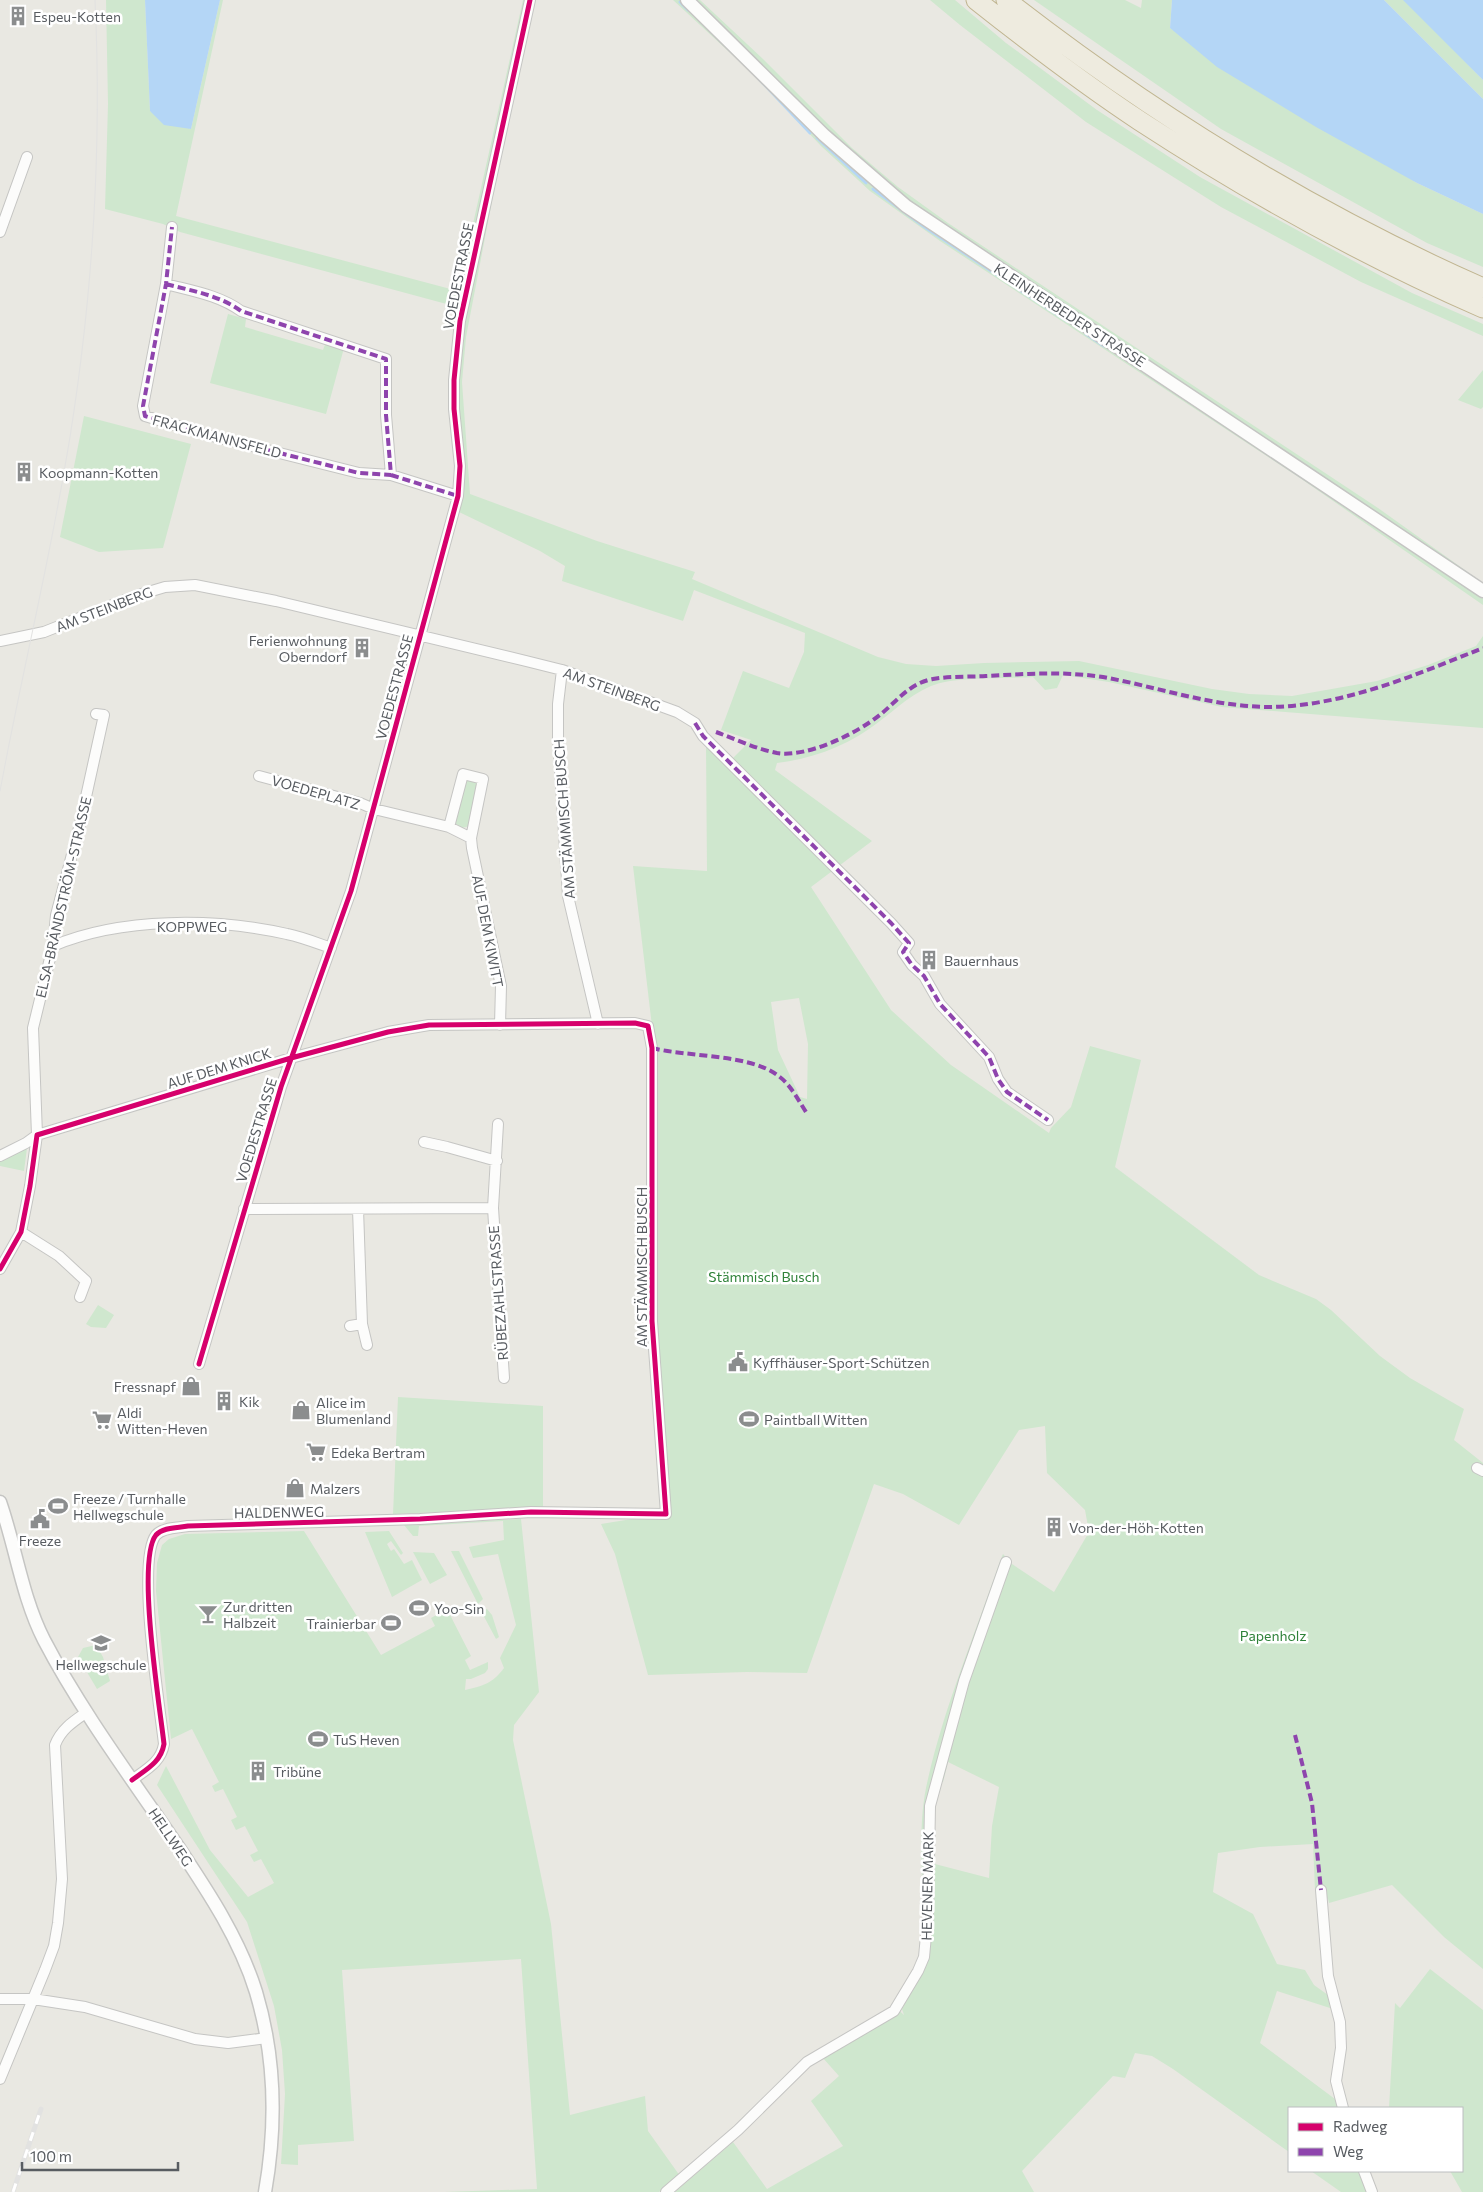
<svg xmlns="http://www.w3.org/2000/svg" width="1483" height="2192" font-family="Commissioner,sans-serif">
<style>
.green{fill:#cfe7ce;fill-rule:evenodd}
.water{fill:#b4d6f6}
.lines{fill:none;stroke-linecap:round;stroke-linejoin:round}
.stream{stroke:#b4d6f6;stroke-width:3}
.minor-casing{stroke:#c5c5c3;stroke-width:12}
.tertiary-casing{stroke:#c5c5c3;stroke-width:15}
.motorway-casing{stroke:#c0b590;stroke-width:21}
.minor{stroke:#fcfcfb;stroke-width:10}
.tertiary{stroke:#fcfcfb;stroke-width:12}
.motorway{stroke:#eeebdf;stroke-width:19}
.tram{stroke:#e2e2e1;stroke-width:1}
.rail-casing{stroke:#e2e2e1;stroke-width:5}
.rail{stroke:#fff;stroke-width:3;stroke-dasharray:9;stroke-linecap:butt}
.quiet{stroke:#8e44ad;stroke-width:4;stroke-dasharray:8 4;stroke-linecap:butt}
.cycleway-casing{stroke:#fff;stroke-width:8}
.cycleway{stroke:#d6006c;stroke-width:5}
.labels{text-anchor:middle;dominant-baseline:central;stroke-width:5;stroke-linejoin:round;paint-order:stroke}
.poi-label{font-size:14px;fill:#585c61;stroke:#fff;text-anchor:start}
.street-label{font-size:14px;fill:#585c61;stroke:#fff}
.park-label{font-size:14px;fill:#2f8239;stroke:#fff}
</style>
<rect width="100%" height="100%" fill="#e9e8e2"/>
<!-- green -->
<path class="green" d="M106,0h39l5,111 41,18 29,-129h3l-47,216 282,75 65,-291h12l-30,133 -39,204 -4,45 8,112 127,47 98,31 -3,7 186,78 28,7 30,2 48,-3 95,-2 133,28 37,5 43,2 85,-15 51,-16 48,-19 7,-10v92l-261,-21 -113,-25 -46,-7 -6,13 -12,2 -12,-13c-27,2 -79,-1 -102,9 -24,10 -41,29 -62,43 -27,19 -60,30 -92,34l-2,7 97,71 -61,46 80,123 60,55 98,68 2,-5 20,-21 19,-61 51,14 -26,107 144,108 57,24 15,11 49,46 30,22 54,31 -10,31 29,23v506l-39,-32 -52,-52 -63,18 -1,-4 -13,-9 -2,-46 -53,3 -42,6 -5,39 40,22 24,50 28,6 9,15 14,10 2,13 -53,-17 -17,52 79,59 2,6h-52v44l-116,-83 -21,-13 -17,-3 -10,25 -12,-2 -91,95 12,21h-359l58,-50 34,47 76,-43 -32,-45 28,-25 -17,-19 -20,13 92,-64 10,9 -2,-6 20,-36 3,-77 -3,-1c0,-35 -3,-72 4,-107 16,-76 48,-151 73,-224l4,-10 9,10 42,28 35,-60 -4,-22 -38,-37 -2,-47 -26,4 -60,95 -56,-31 -29,-10 -67,189 -60,-1 -99,3 -33,-121 -14,-30 68,-11 -16,-235 1,-235 -21,-177 74,5 -1,-126 20,20 25,-25 -30,-10 22,-59 46,17 15,-36 1,-19 -111,-43 -11,31 -121,-40 3,-15 -25,-15 -81,-39c10,-34 2,-68 0,-103 -2,-34 2,-67 6,-100l-285,-77 -17,-8 -58,-15 3,-105zM799,998l9,46 -1,55 -7,-2 -22,-47 -7,-48zM948,1762l51,25 -7,39 -3,52 -58,-15 3,-83 9,2z
M673,0h27l63,59 89,89 46,39 50,36 430,285 105,75v22l-183,-127 -360,-237 -70,-50 -49,-45 -68,-72z
M930,0h25l51,43 91,67 103,67 212,116 71,31v12l-122,-54 -140,-75 -135,-85 -126,-97z
M1034,0h91l16,8 1,-8h30l-2,28 247,155 66,31v53l-56,-24 -206,-114z
M1384,0h21l78,80v19z
M228,314l18,5 -1,8 78,23 3,-8 18,6 -18,66 -116,-31z
M1483,370v37l-2,2 -23,-9z
M84,416l107,28 -28,104 -64,4 -39,-15z
M470,779l7,4 -7,43 -8,2 -7,-5 10,-41z
M27,1148l-3,23 -24,-5v-6z
M98,1305l16,10 -8,13 -15,-1 -5,-3z
M398,1397l145,9v102l-150,6z
M521,1519l18,173 -25,33 -1,15 38,184 19,191 75,-19 3,35 32,45 -21,16h-215l93,-3 -16,-230 -179,11 12,171 -56,4v20l-17,-1 4,-70 -3,-44 -8,-44 -27,-84 -90,-137 9,-19 44,84 38,47 26,-14 -13,-24 -7,3 -4,-7 8,-4 -13,-25 -9,4 -5,-10 6,-3 -14,-28 -8,3 -3,-6 7,-4 -27,-53 -21,10 -15,-148 1,-28 5,-18 7,-6 16,-5 119,-3 77,124 54,-29 -4,-8 16,-9 24,47 -6,4 5,10 18,-8v7l-3,4 -14,6h-5l-1,11c18,-4 28,-7 39,-22l-4,-10 16,-33 -18,-71 -25,4 -4,-11 35,-7 -1,-19 -84,5 -1,10h-5l-9,-11z
M389,1531l14,22 -2,2 -10,-14 -4,3 4,7 3,-2 10,15 8,-4 10,20 -30,17 -27,-65z
M451,1551h8l24,48 -5,5z
M413,1552l21,1 13,22 -17,9z
M487,1609l5,6 6,19 1,3 -3,2 -15,-28z
M96,1645l7,12 7,24 -13,8 -19,-32 5,-9z
M1430,1969l53,41v182h-21l-12,-21h12v-63h-73l6,-105 5,5z
M1311,2171h51l7,21h-28z"/>
<!-- water -->
<path class="water" d="M145,0h75l-29,129 -27,-4 -14,-14z
M1172,0h212l99,99v115l-66,-31 -101,-56 -99,-60 -47,-39z
M1403,0h80v80z"/>
<g class="lines">
<!-- stream -->
<path class="stream" d="M680,2l8,8
M759,79l51,54
M817,138l49,45
M873,189l53,39 141,93
M1086,334l18,12"/>
<defs>
<path id="minor" d="M0,232l27,-75
M166,284c26,7 53,11 75,27l145,48v56l5,60 -32,-2 -151,-38 -63,-19 -2,-10 23,-122 6,-57
M391,475l67,21
M0,641l44,-9 91,-36 30,-9 30,-2 81,16 250,60 36,9 115,42 18,11 8,13 188,187 18,20 -6,9 9,13 12,11 16,28 49,53 9,22 9,13 41,28
M562,670l-4,34v34l10,158 30,128
M259,776l101,27 14,6 75,18 22,11
M449,827l14,-53 20,5 -12,59 1,10 29,138 -1,39
M53,946c68,-29 163,-28 234,-12 15,3 30,9 44,14
M424,1142l23,5 50,14
M0,1156l26,-13 11,-8 -4,-107 20,-82 3,-31 24,-91 24,-109 -8,-1
M493,1208l5,-84
M244,1209l249,-1 11,170
M358,1209l4,115
M21,1232l38,24 27,25 -6,16
M0,1269l21,-37 9,-46 7,-51 254,-77 97,-26 41,-7 206,-2 13,3 4,22v273l14,193 -135,-2 -111,7 -232,7c-10,2 -25,1 -32,9 -20,25 4,173 8,209 -3,18 -17,25 -32,36
M350,1326l12,-2 5,21
M199,1364l82,-277 70,-196 107,-395 2,-30 -6,-57v-29l6,-59 70,-321
M1477,1468l6,3
M1321,1890l7,86 12,46 1,26 -5,33 7,27
M0,1999h33l52,8 110,32 33,4 39,-5
M0,2079l45,-109 9,-24 4,-23 4,-44 -7,-134c6,-16 19,-24 32,-33
M1364,2171l8,21
M666,2192l72,-62 69,-68 87,-51 24,-40 6,-14 4,-43 2,-108 34,-125 42,-119"/>
<path id="tertiary" d="M687,0l137,135 82,71 577,385
M0,1502c16,46 22,95 44,138 37,71 90,142 135,208 30,45 61,92 77,144 20,67 21,132 9,200"/>
<path id="motorway" d="M976,0c53,42 108,84 164,121 109,71 224,135 343,187
M1006,0c146,114 307,213 477,288"/>
</defs>
<!-- minor casing -->
<use href="#minor" class="minor-casing"/>
<!-- tertiary casing -->
<use href="#tertiary" class="tertiary-casing"/>
<!-- motorway casing -->
<use href="#motorway" class="motorway-casing"/>
<!-- minor -->
<use href="#minor" class="minor"/>
<!-- tertiary -->
<use href="#tertiary" class="tertiary"/>
<!-- motorway -->
<use href="#motorway" class="motorway"/>
<!-- tram -->
<path class="tram" d="M0,791c22,-118 51,-236 70,-354 23,-144 32,-292 25,-437"/>
<defs>
<path id="rail" d="M13,2192l28,-83"/>
</defs>
<!-- rail casing -->
<use href="#rail" class="rail-casing"/>
<!-- rail -->
<use href="#rail" class="rail"/>
<!-- quiet -->
<path class="quiet" d="M166,284c26,7 53,11 75,27l145,48v56l5,60 -32,-2 -151,-38 -63,-19 -2,-10 23,-122 6,-57
M391,475l67,21
M695,723l8,13 188,187 18,20 -6,9 9,13 12,11 16,28 49,53 9,22 9,13 41,28
M716,732c19,7 40,17 61,21 30,5 81,-20 104,-39 17,-14 29,-31 52,-35 17,-3 36,-2 53,-3 39,-2 77,-5 117,1 55,10 110,30 167,30 74,-1 145,-32 213,-59
M652,1048c36,9 97,6 125,27 14,9 22,27 31,40
M1295,1735l17,68 9,87"/>
<defs>
<path id="cycleway" d="M0,1269l21,-37 9,-46 7,-51 254,-77 97,-26 41,-7 206,-2 13,3 4,22v273l14,193 -135,-2 -111,7 -232,7c-10,2 -25,1 -32,9 -20,25 4,173 8,209 -3,18 -17,25 -32,36
M199,1364l82,-277 70,-196 107,-395 2,-30 -6,-57v-29l6,-59 70,-321"/>
</defs>
<!-- cycleway casing -->
<use href="#cycleway" class="cycleway-casing"/>
<!-- cycleway -->
<use href="#cycleway" class="cycleway"/>
</g>
<!-- icons -->
<defs>
<symbol id="building-bare" viewBox="-9 -9 18 18"><path d="M-4-6H4V6H1V3H-1V6H-4ZM-2.5-4.3h1.7v1.8h-1.7ZM.8-4.3h1.7v1.8H.8ZM-2.5-1h1.7V.8h-1.7ZM.8-1h1.7V.8H.8Z" fill="#8b8d8e" stroke="#fff" stroke-width="2.5" paint-order="stroke"/></symbol>
<symbol id="civic-bare" viewBox="-9 -9 18 18"><path d="M-.6-6.5H3V-4.5H.6V-3L4-1V1h2V6H-6V1h2V-1L-.6-3ZM-1.2 2.5V6h2.4V2.5Z" fill="#8b8d8e" stroke="#fff" stroke-width="2.5" paint-order="stroke"/></symbol>
<symbol id="shop-bare" viewBox="-9 -9 18 18"><path d="M-5-2.5h2.3a2.7 3.5 0 0 1 5.4 0H5L5.5 6h-11ZM-1.5-2.5h3a1.5 2.3 0 0 0-3 0Z" fill="#8b8d8e" stroke="#fff" stroke-width="2.5" paint-order="stroke"/></symbol>
<symbol id="stadium-bare" viewBox="-9 -9 18 18"><path d="M0-5a6.5 5 0 1 0 0 10a6.5 5 0 1 0 0-10ZM-3.5-1.8h7v3.6h-7Z" fill="#8b8d8e" stroke="#fff" stroke-width="2.5" paint-order="stroke"/></symbol>
<symbol id="supermarket-bare" viewBox="-9 -9 18 18"><path d="M-6-5.5h2.5l.6 2H6L4.5 2H-2.5L-4.4-4H-6ZM-1.5 3.2a1.3 1.3 0 1 0 .1 0ZM3 3.2a1.3 1.3 0 1 0 .1 0Z" fill="#8b8d8e" stroke="#fff" stroke-width="2.5" paint-order="stroke"/></symbol>
<symbol id="bar-bare" viewBox="-9 -9 18 18"><path d="M-6-5H6L.8 .8V4.5H3.5V6h-7V4.5H-.8V.8Z" fill="#8b8d8e" stroke="#fff" stroke-width="2.5" paint-order="stroke"/></symbol>
<symbol id="school-bare" viewBox="-9 -9 18 18"><path d="M0-5L7-2L0 1L-7-2ZM-4 1L0 2.5L4 1V4Q0 6-4 4Z" fill="#8b8d8e" stroke="#fff" stroke-width="2.5" paint-order="stroke"/></symbol>
</defs>
<g fill-rule="evenodd">
<use href="#building-bare" x="4" y="2" width="28" height="28"/>
<use href="#building-bare" x="10" y="458" width="28" height="28"/>
<use href="#building-bare" x="348" y="634" width="28" height="28"/>
<use href="#building-bare" x="915" y="946" width="28" height="28"/>
<use href="#civic-bare" x="724" y="1348" width="28" height="28"/>
<use href="#shop-bare" x="177" y="1372" width="28" height="28"/>
<use href="#building-bare" x="210" y="1387" width="28" height="28"/>
<use href="#shop-bare" x="287" y="1396" width="28" height="28"/>
<use href="#stadium-bare" x="735" y="1405" width="28" height="28"/>
<use href="#supermarket-bare" x="88" y="1406" width="28" height="28"/>
<use href="#supermarket-bare" x="302" y="1438" width="28" height="28"/>
<use href="#shop-bare" x="281" y="1474" width="28" height="28"/>
<use href="#stadium-bare" x="44" y="1492" width="28" height="28"/>
<use href="#civic-bare" x="26" y="1505" width="28" height="28"/>
<use href="#building-bare" x="1040" y="1513" width="28" height="28"/>
<use href="#stadium-bare" x="405" y="1594" width="28" height="28"/>
<use href="#bar-bare" x="194" y="1600" width="28" height="28"/>
<use href="#stadium-bare" x="377" y="1609" width="28" height="28"/>
<use href="#school-bare" x="87" y="1629" width="28" height="28"/>
<use href="#stadium-bare" x="304" y="1725" width="28" height="28"/>
<use href="#building-bare" x="244" y="1757" width="28" height="28"/>
</g>
<g class="labels">
<!-- poi labels -->
<g class="poi-label">
<text x="33" y="16">Espeu-Kotten</text>
<text x="39" y="472">Koopmann-Kotten</text>
<text x="347" y="640" text-anchor="end">Ferienwohnung<tspan x="347" dy="16">Oberndorf</tspan></text>
<text x="944" y="960">Bauernhaus</text>
<text x="753" y="1362">Kyffhäuser-Sport-Schützen</text>
<text x="176" y="1386" text-anchor="end">Fressnapf</text>
<text x="239" y="1401">Kik</text>
<text x="316" y="1402">Alice im<tspan x="316" dy="16">Blumenland</tspan></text>
<text x="117" y="1412">Aldi<tspan x="117" dy="16">Witten-Heven</tspan></text>
<text x="764" y="1419">Paintball Witten</text>
<text x="331" y="1452">Edeka Bertram</text>
<text x="310" y="1488">Malzers</text>
<text x="73" y="1498">Freeze / Turnhalle<tspan x="73" dy="16">Hellwegschule</tspan></text>
<text x="1069" y="1527">Von-der-Höh-Kotten</text>
<text x="40" y="1540" text-anchor="middle">Freeze</text>
<text x="223" y="1606">Zur dritten<tspan x="223" dy="16">Halbzeit</tspan></text>
<text x="434" y="1608">Yoo-Sin</text>
<text x="376" y="1623" text-anchor="end">Trainierbar</text>
<text x="101" y="1664" text-anchor="middle">Hellwegschule</text>
<text x="333" y="1739">TuS Heven</text>
<text x="273" y="1771">Tribüne</text>
</g>
<!-- street labels -->
<g class="street-label">
<text transform="translate(458 276) rotate(-79)">VOEDESTRASSE</text>
<text transform="translate(1070 315) rotate(33)">KLEINHERBEDER STRASSE</text>
<text transform="translate(217 436) rotate(15)">FRACKMANNSFELD</text>
<text transform="translate(104 609) rotate(-21)">AM STEINBERG</text>
<text transform="translate(394 687) rotate(-75)">VOEDESTRASSE</text>
<text transform="translate(612 689) rotate(20)">AM STEINBERG</text>
<text transform="translate(316 792) rotate(16)">VOEDEPLATZ</text>
<text transform="translate(564 819) rotate(-94)">AM STÄMMISCH BUSCH</text>
<text transform="translate(63 897) rotate(-77)">ELSA-BRÄNDSTRÖM-STRASSE</text>
<text x="192" y="926">KOPPWEG</text>
<text transform="translate(488 931) rotate(79)">AUF DEM KIWITT</text>
<text transform="translate(219 1068) rotate(-17)">AUF DEM KNICK</text>
<text transform="translate(256 1130) rotate(-73)">VOEDESTRASSE</text>
<text transform="translate(641 1267) rotate(-90)">AM STÄMMISCH BUSCH</text>
<text transform="translate(498 1293) rotate(-94)">RÜBEZAHLSTRASSE</text>
<text transform="translate(279 1512) rotate(-1)">HALDENWEG</text>
<text transform="translate(171 1837) rotate(56)">HELLWEG</text>
<text transform="translate(927 1886) rotate(-89)">HEVENER MARK</text>
</g>
<!-- park labels -->
<g class="park-label">
<text x="764" y="1276">Stämmisch Busch</text>
<text x="1273" y="1635">Papenholz</text>
</g>
</g>
<!-- legend -->
<rect x="1288" y="2107" width="175" height="65" fill="#ffffff" stroke="#bcbec0"/>
<rect x="1298" y="2123" width="25" height="8" fill="#d6006c" stroke="#bcbec0"/>
<text x="1333" y="2132" font-size="15" fill="#585c61">Radweg</text>
<rect x="1298" y="2148" width="25" height="8" fill="#8e44ad" stroke="#bcbec0"/>
<text x="1333" y="2157" font-size="15" fill="#585c61">Weg</text>
<!-- scale -->
<path d="M22 2162v8h156v-8" fill="none" stroke="#585c61" stroke-width="2.5"/>
<text x="30" y="2162" font-size="15" fill="#585c61" stroke="#ffffff" stroke-width="4" paint-order="stroke">100 m</text>
</svg>
